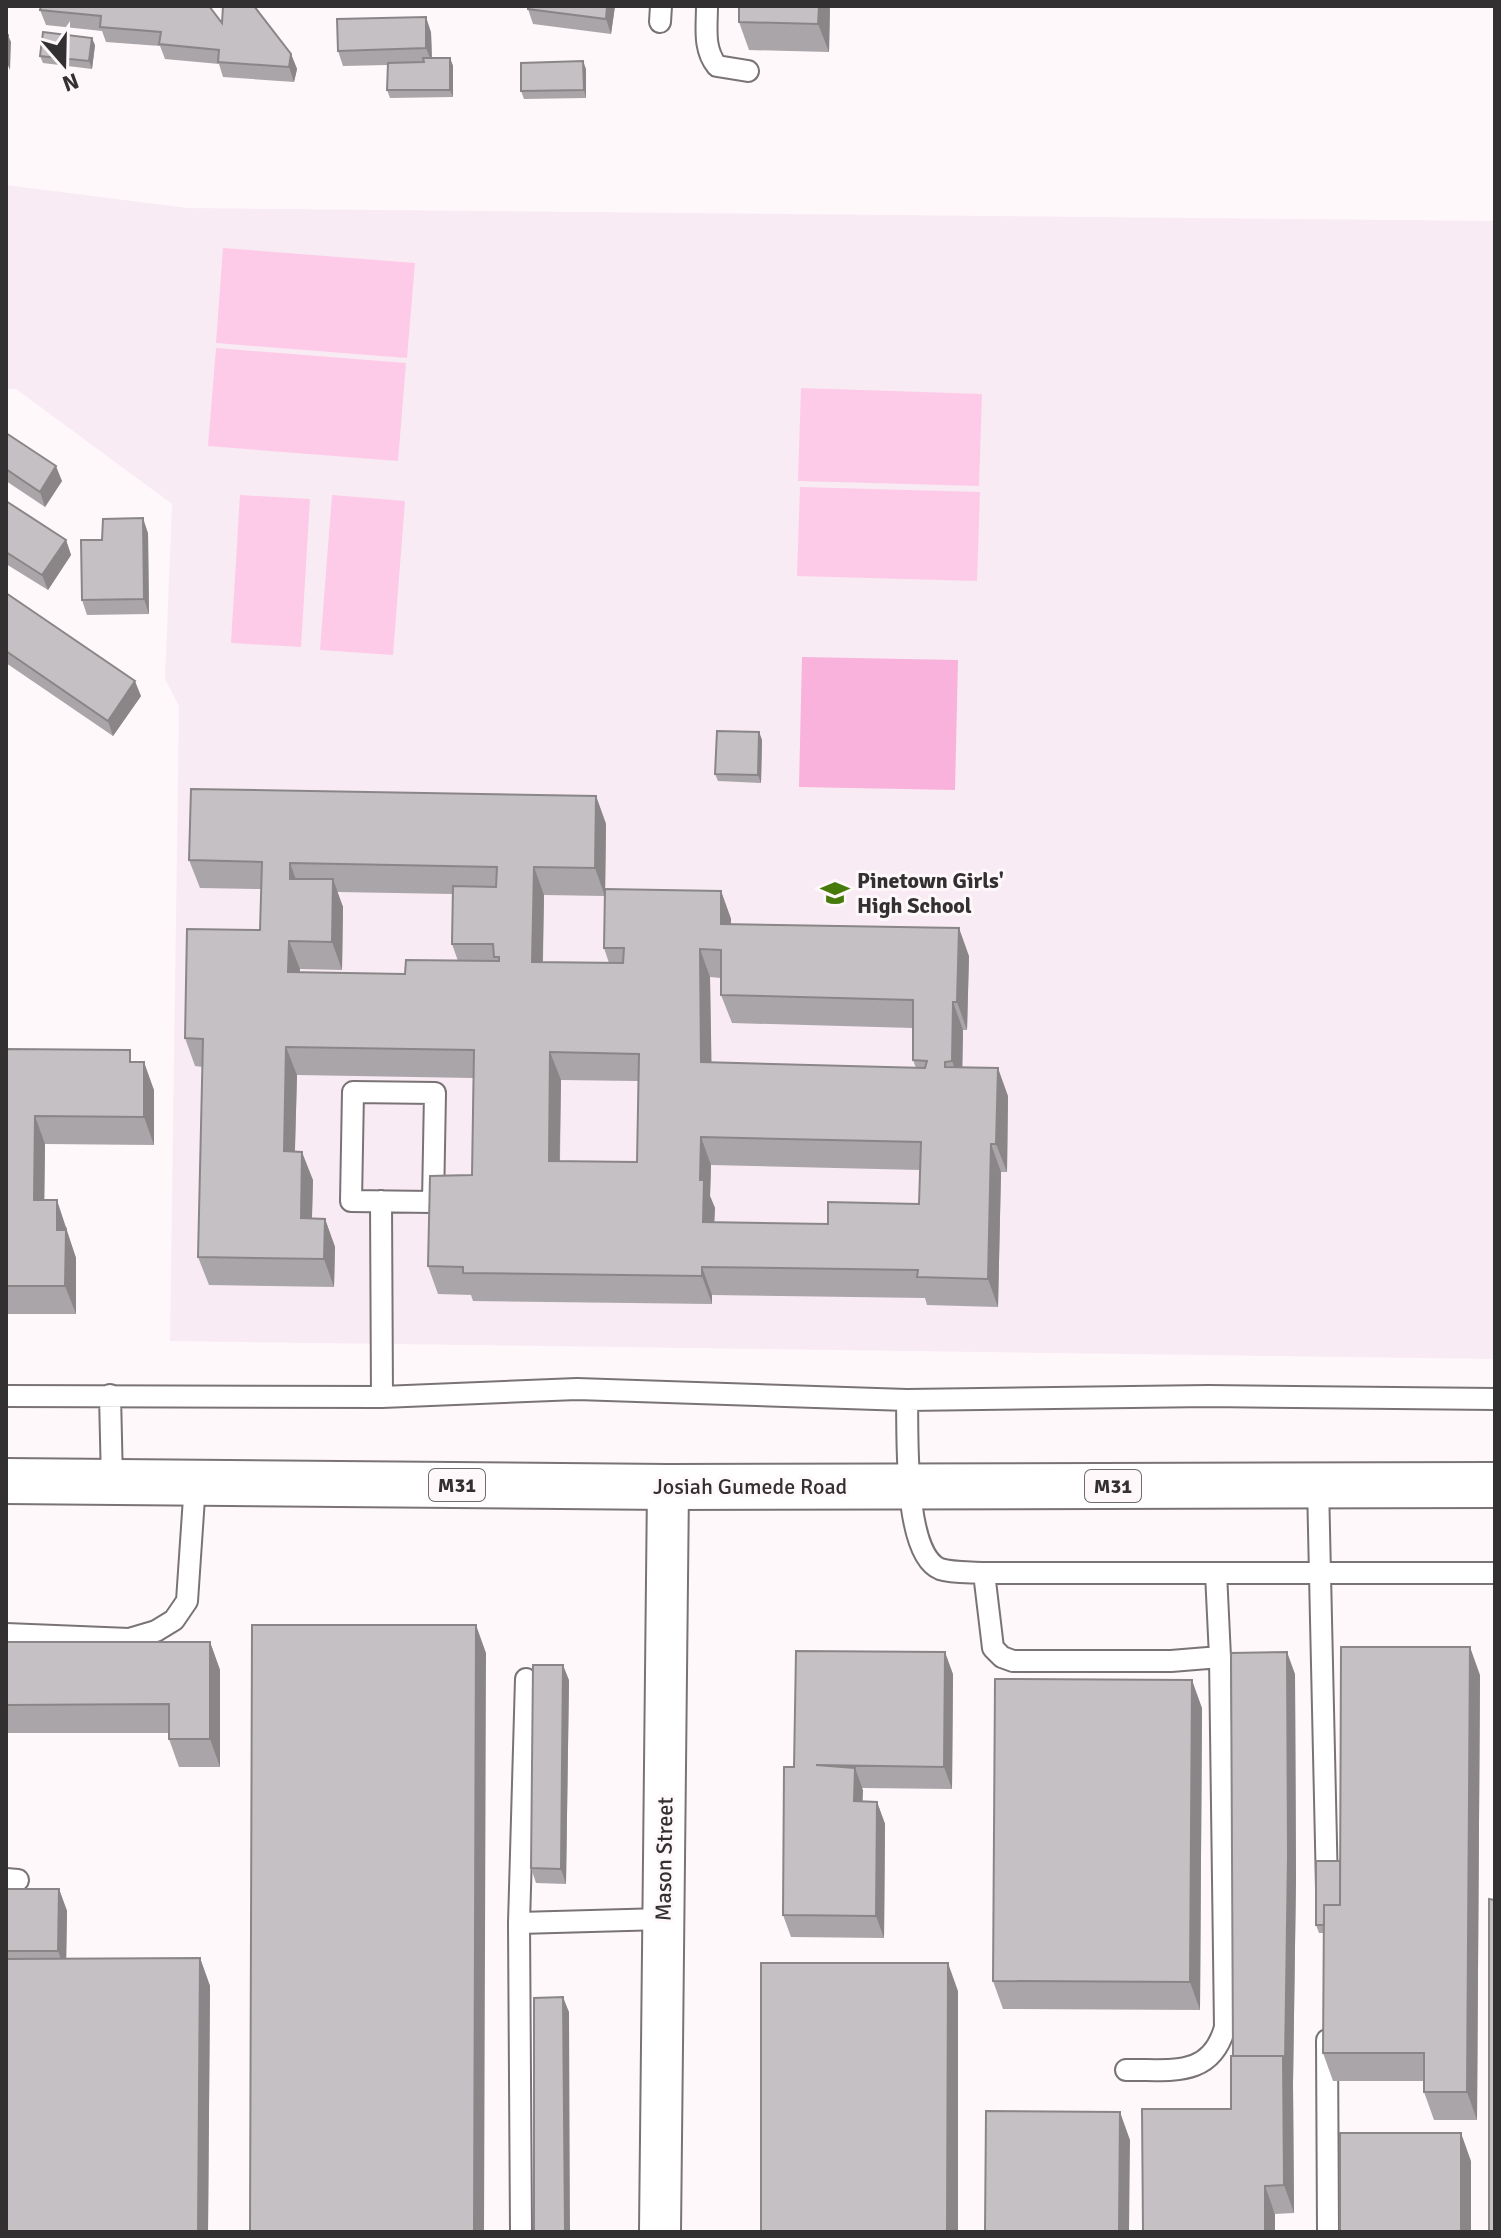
<svg xmlns="http://www.w3.org/2000/svg" width="1501" height="2238" font-family="Signika,sans-serif">
<style>
.built{fill:#f9ebf3}
.green{fill:#fdcbe8}
.water{fill:#f8b2db}
.lines{fill:none;stroke-linecap:round;stroke-linejoin:round}
.service-casing{stroke:#797376;stroke-width:24}
.minor-casing{stroke:#797376;stroke-width:44}
.primary-casing{stroke:#797376;stroke-width:48}
.service{stroke:#fff;stroke-width:20}
.minor{stroke:#fff;stroke-width:40}
.primary{stroke:#fff;stroke-width:44}
.wall{fill:#a9a5a8;fill-rule:evenodd}
.shaded-wall{fill:#8a8688}
.building{fill:#c5c0c3;stroke:#8a8688;stroke-width:2;fill-rule:evenodd}
.labels{text-anchor:middle;dominant-baseline:central;stroke-width:6;stroke-linejoin:round;paint-order:stroke}
.shield{fill:#fef8fb;stroke:#6f6c6e;stroke-width:2}
.shield-label{font-size:20px;font-weight:bold;fill:#323031}
.poi-label{font-size:22px;font-weight:bold;fill:#323031;stroke:#fef8fb;text-anchor:start}
.street-label{font-size:22px;fill:#323031;stroke:#fef8fb}
</style>
<rect width="100%" height="100%" fill="#fef8fb"/>
<!-- built -->
<path class="built" d="M6,185l182,23 1307,13v1138l-1325,-18 9,-635 -14,-27 7,-175 -156,-115h-10z"/>
<!-- green -->
<path class="green" d="M223,248l192,15 -8,95 -191,-15z
M216,348l190,15 -8,98 -190,-15z
M801,388l181,6 -3,92 -181,-5z
M800,487l180,5 -3,89 -180,-5z
M240,495l70,4 -9,148 -70,-4z
M332,495l73,6 -12,154 -73,-5z"/>
<!-- water -->
<path class="water" d="M802,657l156,3 -3,130 -156,-3z"/>
<g class="lines">
<defs>
<path id="service" d="M707,6c0,21 -4,43 10,60l31,5
M660,22l1,-16
M353,1092l82,1 -2,109 -82,-1z
M381,1201l1,196
M110,1395l2,87
M6,1396l376,1 195,-8 330,11 301,-4 287,3
M907,1400c1,35 -4,154 33,169 12,4 30,3 44,4h511
M1318,1485l9,403
M984,1573l9,75 9,9 11,4h158l49,-4 -4,-84
M6,1634l123,5 27,-8 18,-11 13,-19 8,-118
M6,1879l12,1
M519,1923l144,-4
M1327,2040l1,192
M1126,2070c44,-1 85,9 99,-43l-5,-370
M521,2232l-2,-309 7,-244"/>
<path id="minor" d="M660,2232l8,-745"/>
<path id="primary" d="M6,1481l662,6 827,-2"/>
</defs>
<!-- service casing -->
<use href="#service" class="service-casing"/>
<!-- minor casing -->
<use href="#minor" class="minor-casing"/>
<!-- primary casing -->
<use href="#primary" class="primary-casing"/>
<!-- service -->
<use href="#service" class="service"/>
<!-- minor -->
<use href="#minor" class="minor"/>
<!-- primary -->
<use href="#primary" class="primary"/>
</g>
<!-- wall -->
<path class="wall" d="M615,6l-4,28 -78,-10 -5,-15z
M739,6h91l-1,46 -80,-2 -10,-28z
M40,10l182,13 69,31 6,15 -3,13 -71,-5 -4,-13 -54,-5 -5,-13 -54,-4 -4,-11 -56,-6z
M431,32l1,26h18l3,8v31l-63,1 -3,-8v-25l-44,1 -5,-15z
M95,45l-3,24 -49,-6 -3,-7z
M586,69v29l-62,1 -3,-8z
M6,433l56,48 -17,26 -39,-26z
M6,501l60,39 5,15 -23,35 -42,-26z
M148,533l1,81 -62,1 -5,-15 20,-60z
M6,593l135,103 -28,40 -107,-73z
M759,732l3,8 -1,43 -43,-2 -3,-7z
M596,796l10,28 -1,72 -61,-1 -1,67 66,1 -5,-15 117,-57 10,28v6l238,31 -2,74h-4l-1,37 46,29 -1,76h-6l-3,135 -71,-2 -2,-7 -213,-3v9l-239,-3 -2,-6 -33,-1 -10,-28 44,-91 1,-97 -176,-3 -2,76 18,29 -1,39h13l10,28 -1,40 -125,-2 -11,-28 5,-190 -8,-1 -10,-28 75,-108 1,-41 -61,-1 -11,-28zM337,892l116,2 -1,50 6,17 -53,13 -106,-2 1,-3 42,1 1,-63zM710,977l11,1v17l11,28 181,5v32l3,8 -205,-6zM561,1080l77,1 -1,81 -77,-1zM711,1165l209,5 -1,34 -91,20 -114,-2 1,-14 -5,-12z
M6,1049l129,13 19,28v55l-109,-1 -1,56 23,28v5l9,25v56h-70z
M6,1642h204l10,28v97h-41l-10,-28v-6h-163z
M953,1674l-1,115 -90,-1v13l15,1 8,22 -1,114 -93,-1 -8,-22 11,-148z
M1295,1674l1,204 -3,206 1,129 -19,1 -44,-105 2,-53z
M1480,1675l-3,445h-43l-10,-28v-11h-91l-10,-28 1,-120h-5l-3,-8 24,-64z
M569,1680l-3,204 -30,-1 -5,-15z
M1202,1708l-2,302 -197,-1 -10,-28z
M6,1889h53l8,22 -1,48 134,-1 10,28 -2,246h-202z"/>
<!-- shaded-wall -->
<path class="shaded-wall" d="M607,6h8l-4,28 -5,-15z
M819,6h11l-1,46 -11,-28z
M426,17l5,15 1,31 -6,-15z
M8,35l3,7 -1,28 -3,-7z
M92,38l3,7 -3,24 -3,-8z
M291,54l6,15 -3,13 -5,-15z
M450,58l3,8v31l-3,-7z
M583,61l3,8v29l-2,-8z
M56,466l6,15 -17,26 -5,-15z
M143,518l5,15 1,81 -5,-15z
M66,540l5,15 -23,35 -6,-15z
M135,681l6,15 -28,40 -5,-15z
M759,732l3,8 -1,43 -3,-8z
M596,796l10,28 -1,72 -10,-28z
M290,863l10,28 -10,-12z
M534,867l10,28 -2,95 -10,-28z
M333,879l10,28 -1,63 -10,-28z
M721,891l10,28v33l-10,-28z
M959,928l10,28 -2,74 -10,-28z
M289,941l11,28 -2,31 -10,-28z
M700,949l10,28 2,113 -11,-28z
M953,1002l10,28 -1,59 -10,-28z
M286,1047l11,28 -3,104 -10,-28z
M550,1052l11,28 -2,109 -10,-28z
M144,1062l10,28v55l-10,-28z
M998,1068l10,28 -1,76 -11,-28z
M35,1116l10,28 -1,84 -10,-28z
M701,1137l10,28 -1,31 5,12 -2,42 -10,-28 -3,-42z
M991,1144l10,28 -3,135 -10,-28z
M302,1152l11,28 -2,66 -10,-28z
M57,1200l19,58v56l-11,-28 -8,-56z
M325,1219l10,28 -1,40 -10,-28z
M702,1267l10,28v9l-10,-28z
M476,1625l10,28 -2,579h-10z
M210,1642l10,28v97l-10,-28z
M1470,1647l10,28 -3,445 -10,-28z
M945,1652l8,22 -1,115 -8,-22z
M1287,1652l8,22 1,204 -3,206 -8,-22z
M563,1665l6,15 -3,204 -5,-15z
M1192,1680l10,28 -2,302 -10,-28z
M855,1768l8,22 -1,33 -8,-22z
M877,1802l8,22 -1,114 -8,-22z
M59,1889l8,22 -1,62 -8,-22z
M200,1958l10,28 -2,246h-10z
M948,1963l10,28v241h-11z
M563,1997l6,15 1,220h-5z
M1283,2056l10,28 1,129 -10,-28z
M1120,2112l10,28 -1,92h-10z
M1461,2133l10,28v71h-10z
M1265,2186l10,28v18h-10z"/>
<!-- building -->
<path class="building" d="M41,6h168l13,17 1,-17h31l37,48 -2,13 -71,-5 1,-12 -60,-6 2,-12 -61,-5 1,-11 -61,-6z
M528,6h79l-1,13 -78,-10z
M739,6h80l-1,18 -79,-2z
M426,17v31l-88,3 -1,-32z
M43,32l49,6 -3,23 -49,-5z
M6,34l2,1 -1,28 -1,-1z
M423,58h27v32h-63l1,-27 36,-1z
M583,61l1,29 -63,1v-28z
M6,433l50,33 -16,26 -34,-23z
M6,501l60,39 -24,35 -36,-23z
M143,518l1,81 -62,1 -1,-60h21l1,-21z
M6,593l129,88 -27,40 -102,-70z
M717,731l42,1 -1,43 -43,-1z
M191,789l405,7 -1,72 -61,-1 -2,95 91,1 1,-15h-20l1,-59 116,2v33l238,4 -2,74h-4l-1,59 -7,1v5l53,1 -2,76h-5l-3,135 -71,-2 1,-7 -216,-3v9l-239,-3v-6l-35,-1 2,-90 42,-1 2,-125 -188,-3 -2,104 18,1 -1,66 24,1 -1,40 -126,-2 5,-218 -18,-1 2,-109 73,1 2,-68 -73,-2zM290,863l207,4 -1,20 -43,-1 -1,58h41l1,13h5v4l-93,-1 -1,14 -117,-2 1,-31 43,1 1,-63h-43zM700,949l21,1v45l192,5v60l14,1 -2,7 -224,-6zM550,1052l89,2 -2,108 -88,-1zM701,1137l220,5 -2,62 -91,-2v22l-125,-2 1,-42h-4z
M6,1049l124,1v12h14v55l-109,-1 -1,84h23v30h9l-1,56h-59z
M252,1625h224l-2,607h-224z
M6,1642h204v97h-41v-35l-163,1z
M1341,1647h129l-3,445h-43v-39h-101l1,-148h16z
M796,1651l149,1 -1,115 -128,-2 39,3 -1,33 23,1 -1,114 -93,-1 1,-148h10z
M1287,1652l1,204 -3,206 -2,-6h-50l-2,-403z
M533,1665h30l-2,204 -30,-1z
M995,1679l197,1 -2,302 -197,-1z
M1316,1861h24v44h-16v20h-8z
M6,1889h53l-1,62h-52z
M1489,1899l6,1v332h-6z
M200,1958l-2,274h-192v-273z
M761,1963h187l-1,269h-186z
M563,1997l2,235h-31v-234z
M1231,2056h52l1,129 -19,1v46h-122l-1,-123h89z
M986,2111l134,1 -1,120h-134z
M1340,2133h121v99h-121z"/>
<!-- icons -->
<defs>
<symbol id="school-bare" viewBox="-9 -9 18 18"><path d="M0-5L7-2L0 1L-7-2ZM-4 1L0 2.5L4 1V4Q0 6-4 4Z" fill="#467b0c" stroke="#fef8fb" stroke-width="2.5" paint-order="stroke"/></symbol>
</defs>
<g fill-rule="evenodd">
<use href="#school-bare" x="815" y="873" width="40" height="40"/>
</g>
<g class="labels">
<!-- shield labels -->
<g class="shield">
<rect x="429" y="1469" width="56" height="32" rx="6"/>
<rect x="1085" y="1470" width="56" height="32" rx="6"/>
</g>
<g class="shield-label">
<text x="457" y="1485">M31</text>
<text x="1113" y="1486">M31</text>
</g>
<!-- poi labels -->
<g class="poi-label">
<text x="857" y="880">Pinetown Girls'<tspan x="857" dy="25">High School</tspan></text>
</g>
<!-- street labels -->
<g class="street-label">
<text x="750" y="1486">Josiah Gumede Road</text>
<text transform="translate(664 1859) rotate(-89)">Mason Street</text>
</g>
</g>
<!-- border -->
<rect width="1501" height="2238" fill="none" stroke="#323031" stroke-width="16"/>
<!-- north arrow -->
<g transform="translate(64 64) rotate(160)" stroke="#fef8fb" stroke-width="6" paint-order="stroke">
<path d="M0-6L14 30L0 20L-14 30Z" fill="#323031"/>
<text y="-12" font-size="22" font-weight="bold" text-anchor="middle" fill="#323031">N</text>
</g>
</svg>
